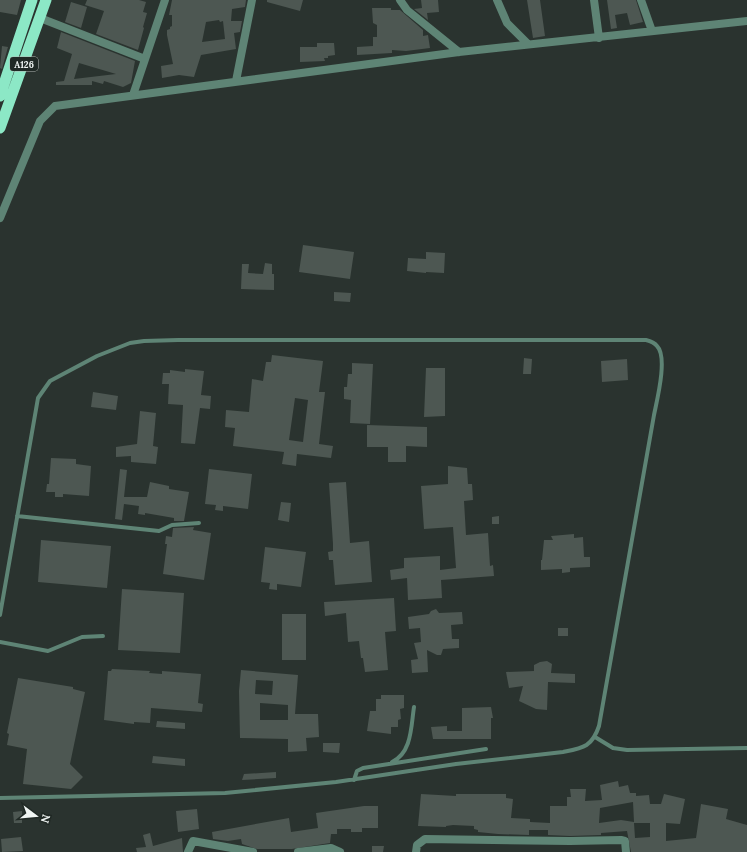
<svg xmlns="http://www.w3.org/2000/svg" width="747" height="852" font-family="Lora,serif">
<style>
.building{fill:#4d5752;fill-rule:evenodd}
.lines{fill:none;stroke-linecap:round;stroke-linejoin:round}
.service{stroke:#5e8475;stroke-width:4}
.minor{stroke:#5e8475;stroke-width:8}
.trunk{stroke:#8ce8c6;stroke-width:11}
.labels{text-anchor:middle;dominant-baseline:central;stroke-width:3.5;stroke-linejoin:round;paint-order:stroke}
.shield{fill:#202925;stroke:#b2b8b5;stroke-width:1}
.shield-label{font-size:9px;font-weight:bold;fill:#f0f5f3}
</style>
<rect width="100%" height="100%" fill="#2a332f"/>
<!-- building -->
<path class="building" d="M0,0h21l-4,15 -17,-3z
M87,0h52l7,2 -3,10 4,1 -4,14 1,1 -6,22 -42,-16 8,-23 -19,-6z
M172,0h74l-1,7 -13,2 -1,12h11l-2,11 -6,1 2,16 -35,6 -7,22 -15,-2 -17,3 -1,-12 12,-2 -6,-29v-5l3,-1v-2l2,-1v-11h-3zM219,20l1,2 3,-1 2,18 -23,3 4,-20z
M267,0h36l-3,11 -33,-9z
M421,0h17l1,12 -12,1 1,7 -14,-11 8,-1z
M527,0h13l5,36 -12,2z
M607,0h29l7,22 -13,3 -3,-12 -12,2 2,13 -6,1z
M71,2l16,5 -6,21 -16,-6z
M372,8h19v2h9l23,20v6l5,-1 2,13 -24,3 -14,-1v3l-35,2v-8l16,-1v-9h4v-12l-4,-2z
M61,32l74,29 -4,22 -8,4 -19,-6 -1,3 -11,-3v4h-36v-3l8,-1 8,-27 -15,-6zM79,63l37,11 -42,5z
M317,43h17l1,12 -7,1v2h-4l1,3 -25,1v-15h17z
M2,46l6,1 -6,22 -2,-1z
M303,245l51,7 -4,27 -51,-7z
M426,252l19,1 -1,20 -18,-1v1l-19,-2 1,-13 18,1z
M265,263l7,1v10h2v16l-33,-1 1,-25h7l-1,9 15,1z
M334,292l17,1 -1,9 -16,-1z
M272,355l51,6 -4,31h6l-6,52 14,2 -2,12 -34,-4 -1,12 -14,-2 2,-12 -51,-6 2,-18 -10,-1 1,-17 23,2 3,-33 11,2 3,-19h5zM295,398l13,2 -5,42 -14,-2z
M524,358l8,1 -1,15h-8z
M627,359l1,21 -26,2 -1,-21z
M352,363l21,1 -3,60 -20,-1 1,-23 -7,-1v-12h3l1,-13h4z
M426,368h19v48l-21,1z
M185,369l19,2 -3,24 10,1 -1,13 -10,-1 -5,36 -14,-1 2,-38 -15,-1 1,-20h-7l1,-11h7v-3l15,2z
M93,392l25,4 -2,14 -25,-3z
M140,411l16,2 -3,33 5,1 -2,17 -25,-2v-6l-15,1v-10l21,-3z
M367,425l60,2v20l-21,-1v16h-18v-15h-21z
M51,458l25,1v5l15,2 -2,30 -26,-2v3h-8v-5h-9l1,-8h2z
M448,466l19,2 1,16h4l1,16 -9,1 2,34 22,-2 2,33 3,-1 1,11 -53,4 1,18 -34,2 -1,-22 -16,2 -1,-10 14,-2v-10l36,-2v14l16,-2 -3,-41 -29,2 -3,-43 27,-2z
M120,469l7,1 -3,27h23l3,-15 19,4v3l20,3 -5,29h-10v-3l-29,-5v2l-7,-1 1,-8 -15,-2 -2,16 -7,-1z
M209,469l43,5 -4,35 -25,-3v5l-8,-1 1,-5 -11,-1z
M346,482l4,61 19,-2 3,41 -37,3 -2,-25h-4l-1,-8 5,-1v-7l-4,-61z
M281,502l10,1 -2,19 -11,-2z
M499,516v8h-7v-7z
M194,527l-1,3 18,3 -7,47 -41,-6 4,-30h-2l1,-8 6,1 1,-9z
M574,534v4l9,-1 1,20h6v10l-20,1v4l-8,1v-4l-21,1v-10h1l2,-20h9l-2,-4z
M41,540l70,6 -4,42 -69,-6z
M265,547l41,5 -5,35 -24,-3v6l-8,-1 1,-6 -9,-1z
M122,589l62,4 -4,60 -62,-3z
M394,598l2,33 -11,1 3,38 -23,2 -2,-14h-2l-2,-17 -11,1 -2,-29 -21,3 -1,-14z
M436,609l3,4 23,-1 1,12 -12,1 1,14h7v9l-16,1 -2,6h-4l-10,-5 1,22 -16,1 -1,-13 7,-1 -4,-16 7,-1 -1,-14 -11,1 -1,-12 21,-3 2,-3z
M282,614h24v46h-24z
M558,628h10v8h-10z
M547,661l5,3 -1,9 24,1v9l-27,-1 -1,28 -11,-1 -17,-8 4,-15 -14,2 -3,-16 28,-1v-6l6,-3z
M112,669l38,2 -1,2 13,1v-3l39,3 -3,29 5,1 -1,8 -51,-4 -1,15 -16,-1v2l-30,-4 4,-49h3z
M241,670l57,5 -3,39h23l1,23 -13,1 1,13 -19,1v-13l-48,-1 -1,-47zM256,680l17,1 -1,14 -17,-1zM260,703l28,2v15h-28z
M18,678l55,9v2l12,3 -15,72 13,13 -12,12 -48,-5 4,-35 -20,-4 2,-11 -2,-1z
M381,695h23v13l-4,1 1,10 -3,1v7h-7v7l-24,-3 3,-20h6v-12h5z
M491,707l2,11h-2v21h-58l-2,-12 16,-1v5h15v-23z
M157,721l28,2v6l-29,-2z
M323,743h17l-1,10 -16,-1z
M153,756l32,3v7l-33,-3z
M276,772v6l-34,2 2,-6z
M618,781l1,6 9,-2 2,8h6v3l13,-1 1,9h11l3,-10 21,5 -5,25 -14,-1v18l30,-3 5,-34 27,5 -2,10 21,6v27h-116l-4,-21 -26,2v2l-31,1 -22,-1v-5h-19v5l-31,-1 -20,-2v-2l-4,-1v-3l-21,-1 -7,1v1l-28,-1 3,-32 35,2v-2h50v4l7,1 -2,19 19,1v3l20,1v-17h17v-9h4l-1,-8h16l-1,12 17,-1 -2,-15zM633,802l1,20 -13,-2 -22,3 1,-15zM634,823h16v14l-15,1z
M364,806h14v22h-16v4h-11v-3h-14v5h-6l-1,9 -38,6h-35l-15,-5 -1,-5 -13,2 -15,-2 -1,-7 77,-14 2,14 27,-4 -2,-15z
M197,809l2,20 -21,3 -2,-21z
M22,811v12h-8l-1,-11z
M150,833l3,13 29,-8 1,14h-46l-1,-4 10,-1 -3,-12z
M21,837l2,14 -21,1 -1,-13z
M372,846h12l-1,6h-11z"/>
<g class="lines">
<!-- service -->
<path class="service" d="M17,516l142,15 13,-6 27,-2
M0,615l38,-217 12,-17 47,-25 33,-13 14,-2 34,-1h468c4,1 8,2 11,6 11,11 0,54 -3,69l-55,311c-7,21 -16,22 -36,26l-107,12 -120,18 -111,11 -225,5
M0,642l48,9 34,-14 21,-1
M595,737l18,11 14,2 120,-2
M392,762c20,-9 19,-36 22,-55
M354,780l3,-9 6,-3 123,-19"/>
<!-- minor -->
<path class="minor" d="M400,0l7,10 52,42
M497,0l10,23 21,21
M594,0l5,38
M641,0l11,31
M40,18l105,41
M236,81l16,-81
M133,95l32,-95
M0,218l40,-97 15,-15 404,-54 288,-31
M188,852l5,-11 60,11
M298,852l33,-4 9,4
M416,852l1,-7 8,-6 145,2 51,-1 4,1 1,11"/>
<!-- trunk -->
<path class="trunk" d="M0,96l32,-96
M0,128l46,-128"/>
</g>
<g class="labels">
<!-- shield labels -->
<rect class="shield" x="10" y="57" width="28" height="14" rx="3"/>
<g class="shield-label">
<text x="24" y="64">A126</text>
</g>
</g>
<!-- north arrow -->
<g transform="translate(36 816) rotate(106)" stroke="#202925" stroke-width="3" paint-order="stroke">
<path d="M0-3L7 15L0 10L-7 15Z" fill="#f0f5f3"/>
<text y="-6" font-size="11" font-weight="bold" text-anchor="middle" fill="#f0f5f3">N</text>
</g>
</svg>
